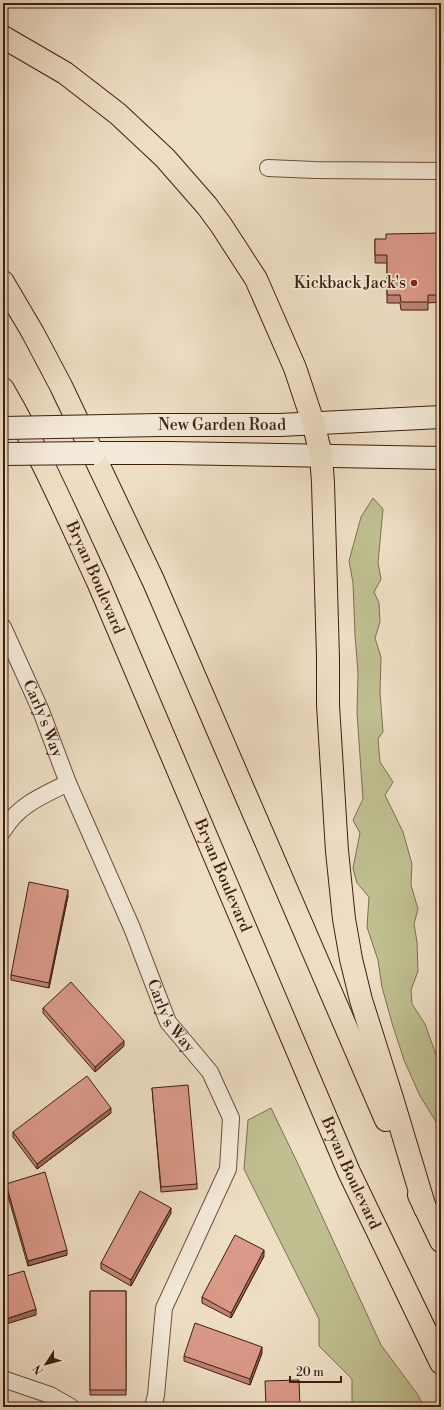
<svg xmlns="http://www.w3.org/2000/svg" width="444" height="1410" font-family="'Libre Bodoni',serif">
<style>
.green{fill:#bfbf90;stroke:#806e50}
.lines{fill:none;stroke-linecap:round;stroke-linejoin:round}
.minor-casing{stroke:#6c4d3c;stroke-width:18}
.secondary-casing{stroke:#401d0f;stroke-width:24}
.motorway-casing{stroke:#401d0f;stroke-width:24}
.minor{stroke:#f4ead9;stroke-width:16}
.secondary{stroke:#f4ead9;stroke-width:22}
.motorway{stroke:#eedec4;stroke-width:22}
.secondary-bridge-casing{stroke:#401d0f;stroke-width:24;stroke-linecap:butt}
.secondary-bridge{stroke:#f4ead9;stroke-width:22}
.wall{fill:#bc8476;stroke:#401d0f}
.shaded-wall{fill:#996c60;stroke:#401d0f}
.building{fill:#db9a89;stroke:#401d0f}
.poi-dot{fill:#8f2418;stroke:#f4ead9;stroke-width:1.5}
.labels{text-anchor:middle;dominant-baseline:central;stroke-width:3.5;stroke-linejoin:round;paint-order:stroke}
.poi-label{font-size:16px;fill:#401d0f;stroke:#f4ead9;text-anchor:end}
.street-label{font-size:16px;fill:#401d0f;stroke:#f4ead9}
</style>
<rect width="100%" height="100%" fill="#eedec4"/>
<filter id="stains"><feTurbulence type="fractalNoise" baseFrequency=".005" numOctaves="4"/><feColorMatrix values="0 0 0 0 .2 0 0 0 0 .09 0 0 0 0 .02 0 0 0 .5 -.17"/></filter>
<radialGradient id="worn" r=".72"><stop offset=".6" stop-color="#630" stop-opacity="0"/><stop offset="1" stop-color="#630" stop-opacity=".3"/></radialGradient>
<!-- green -->
<path class="green" d="M373,498l10,11 -5,54 3,16 -7,13 5,11 1,19 -5,16 6,19 -1,35 3,40 -5,7 2,23 13,20 -8,13 18,37 9,32 -1,21 7,24 -4,15 3,18 1,29 -7,19 1,14 13,20 10,28 6,13v68l-6,-13 -15,-24 -16,-36 -12,-37 -10,-36 -4,-27 -11,-33 2,-30 -12,-14 -4,-15 7,-35 -7,-13 10,-21 -6,-86 1,-40 -3,-38 -2,-52 -4,-22 12,-44z
M271,1108l27,56 83,181 37,50 6,12h-72v-28l-33,-33v-27l-75,-150 4,-49z"/>
<g class="lines">
<defs>
<g id="minor">
<path d="M268,168l46,2 127,1"/>
<path id="s1" d="M3,627l38,84 27,72 64,145 36,94 42,50 21,46 -3,51 -64,139 -8,87 -3,12"/>
<path d="M3,831c15,-26 39,-35 65,-48"/>
<path d="M3,1379l47,16 21,12"/>
</g>
<g id="secondary">
<path id="s2" d="M159,425h121l161,-8"/>
<path d="M94,453h75l272,5"/>
</g>
<g id="motorway">
<path d="M3,37l62,36 53,41 47,44 42,48 14,19 35,54 39,89 18,54 8,33 2,28 5,175v47l9,146 7,68 7,40 10,41 31,98 33,110"/>
<path d="M3,282l30,51 28,53 92,194 233,540"/>
<path id="s3" d="M3,389c36,62 65,128 95,193l251,590 92,191"/>
<path d="M419,1195l22,46"/>
</g>
</defs>
<!-- minor casing -->
<use href="#minor" class="minor-casing"/>
<!-- secondary casing -->
<use href="#secondary" class="secondary-casing"/>
<!-- motorway casing -->
<use href="#motorway" class="motorway-casing"/>
<!-- minor -->
<use href="#minor" class="minor"/>
<!-- secondary -->
<use href="#secondary" class="secondary"/>
<!-- motorway -->
<use href="#motorway" class="motorway"/>
<defs>
<path id="secondary-bridge" d="M3,428l156,-3
M3,454l91,-1"/>
</defs>
<!-- secondary-bridge casing -->
<use href="#secondary-bridge" class="secondary-bridge-casing"/>
<!-- secondary-bridge -->
<use href="#secondary-bridge" class="secondary-bridge"/>
</g>
<!-- wall -->
<path class="wall" d="M375,239l66,11v52l-13,1v7h-27l-1,-7h-13v-40h-12z
M68,896l-19,92 -38,-8v-5z
M43,1008l81,38 -29,26 -52,-59z
M152,1088l45,96v5l-36,3z
M111,1113l-74,56 -24,-32v-5z
M6,1184l61,71 -39,11 -22,-77z
M171,1213l-40,73 -30,-17v-6z
M264,1256l-33,62 -29,-15v-6z
M90,1291h36v104h-36z
M262,1353l-12,32 -66,-24v-5z"/>
<!-- shaded-wall -->
<path class="shaded-wall" d="M68,890v6l-19,92v-5z
M124,1041v5l-29,26v-5z
M111,1108v5l-74,56v-5z
M171,1208v5l-40,73v-6z
M67,1250v5l-39,11v-5z
M264,1250v6l-33,62v-5z
M36,1309v6l-33,10v-5z
M262,1347v6l-12,32v-6z"/>
<!-- building -->
<path class="building" d="M441,233v62h-13v7h-27l-1,-7h-13v-40h-12v-16h11v-5z
M29,882l39,8 -19,93 -38,-8z
M71,982l53,59 -29,26 -52,-59z
M87,1076l24,32 -74,56 -24,-32z
M188,1085l9,99 -36,3 -9,-99z
M45,1172l22,78 -39,11 -22,-77z
M140,1191l31,17 -40,72 -30,-17z
M235,1235l29,15 -33,63 -29,-16z
M24,1271l12,38 -33,11v-43z
M90,1291h36v99h-36z
M195,1323l67,24 -12,32 -66,-23z
M299,1380l1,27h-34l-1,-26z"/>
<!-- markers -->
<circle class="poi-dot" cx="414" cy="283" r="4"/>
<g class="labels">
<!-- poi labels -->
<g class="poi-label">
<text x="406" y="283">Kickback Jack's</text>
</g>
<!-- street labels -->
<g class="street-label">
<text stroke="none"><textPath href="#s2" startOffset="63">New Garden Road</textPath></text>
<text stroke="none"><textPath href="#s3" startOffset="210">Bryan Boulevard</textPath></text>
<text stroke="none"><textPath href="#s1" startOffset="100">Carly's Way</textPath></text>
<text stroke="none"><textPath href="#s3" startOffset="534">Bryan Boulevard</textPath></text>
<text stroke="none"><textPath href="#s1" startOffset="424">Carly's Way</textPath></text>
<text stroke="none"><textPath href="#s3" startOffset="858">Bryan Boulevard</textPath></text>
</g>
</g>
<!-- margin -->
<rect width="444" height="1410" fill="none" stroke="#eedec4" stroke-width="16"/>
<rect x="4" y="4" width="436" height="1402" fill="none" stroke="#401d0f" stroke-width="2"/>
<rect x="8" y="8" width="428" height="1394" fill="none" stroke="#401d0f"/>
<!-- north arrow -->
<g transform="translate(46 1364) rotate(234)" stroke="#f4ead9" stroke-width="3" paint-order="stroke">
<path d="M0-3L7 15L0 10L-7 15Z" fill="#401d0f"/>
<text y="-6" font-size="11" font-weight="bold" text-anchor="middle" fill="#401d0f">N</text>
</g>
<!-- scale -->
<path d="M290 1376v6h51v-6" fill="none" stroke="#401d0f" stroke-width="2"/>
<text x="296" y="1376" font-size="12" fill="#401d0f" stroke="#f4ead9" stroke-width="3" paint-order="stroke">20 m</text>
<rect width="100%" height="100%" filter="url(#stains)"/>
<rect width="100%" height="100%" fill="url(#worn)"/>
</svg>
